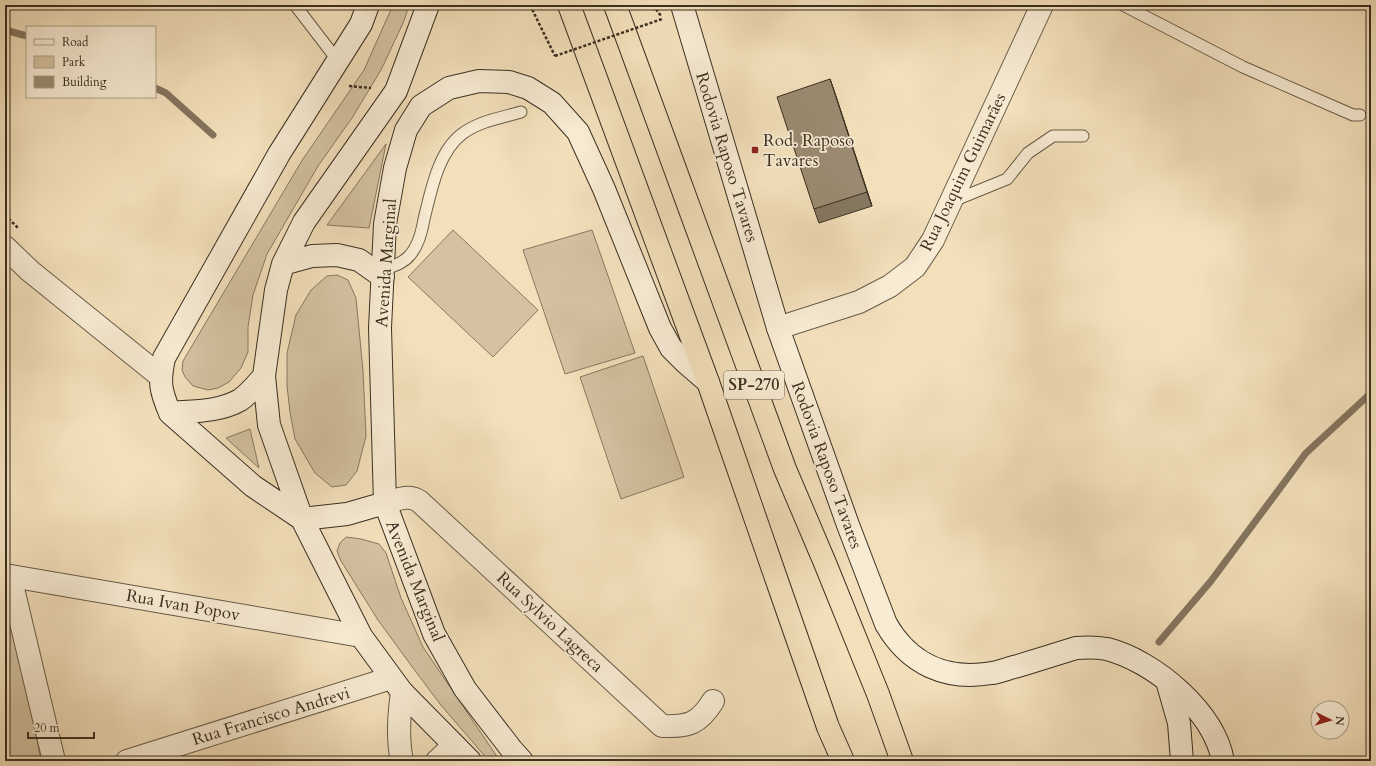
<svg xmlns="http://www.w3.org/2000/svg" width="1376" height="766" font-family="Cardo,serif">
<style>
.green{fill:#d4c2a1;stroke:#887862}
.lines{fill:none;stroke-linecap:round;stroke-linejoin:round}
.stream{stroke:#84755f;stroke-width:7}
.service-casing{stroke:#695b48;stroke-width:13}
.minor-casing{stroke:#695b48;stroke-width:24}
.secondary-casing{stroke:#3b2f22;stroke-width:24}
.motorway-casing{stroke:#3b2f22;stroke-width:24}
.path{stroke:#3b2f22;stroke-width:2.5;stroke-dasharray:3 2;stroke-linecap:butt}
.service{stroke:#f7ebd3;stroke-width:11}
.minor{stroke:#f7ebd3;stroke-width:22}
.secondary{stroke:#f7ebd3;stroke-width:22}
.motorway{stroke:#f3e0bb;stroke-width:22}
.path-bridge{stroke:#3b2f22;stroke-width:2.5;stroke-dasharray:3 2;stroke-linecap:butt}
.wall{fill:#857862;stroke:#3b2f22}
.shaded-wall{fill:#6c6150;stroke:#3b2f22}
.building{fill:#9b8b72;stroke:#3b2f22}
.poi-dot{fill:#8f2418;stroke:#f7ebd3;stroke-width:1.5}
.labels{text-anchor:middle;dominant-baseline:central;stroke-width:3.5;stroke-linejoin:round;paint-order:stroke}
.shield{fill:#f7ebd3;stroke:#736757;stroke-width:1}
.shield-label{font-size:16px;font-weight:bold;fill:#3b2f22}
.poi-label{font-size:17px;fill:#3b2f22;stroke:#f7ebd3;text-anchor:start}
.street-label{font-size:17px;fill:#3b2f22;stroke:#f7ebd3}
</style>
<rect width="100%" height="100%" fill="#f3e0bb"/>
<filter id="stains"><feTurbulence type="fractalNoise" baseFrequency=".005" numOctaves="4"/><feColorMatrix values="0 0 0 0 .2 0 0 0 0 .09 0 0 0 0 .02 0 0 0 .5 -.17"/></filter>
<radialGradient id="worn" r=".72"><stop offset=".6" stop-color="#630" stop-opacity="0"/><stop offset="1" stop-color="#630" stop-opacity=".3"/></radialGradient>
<!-- green -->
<path class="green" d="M393,5h16l-5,16 -23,49 -29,48 -34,48 -51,88 -14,41 -5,32v25l-7,16 -12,14 -11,6 -10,2 -15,-4 -8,-9 -3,-7 1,-9 120,-202 61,-89z
M386,144l-17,84 -42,-3z
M453,230l85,80 -45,47 -85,-80z
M592,230l43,123 -70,21 -42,-124z
M337,275l11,5 8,18 7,73 3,65 -9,35 -11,14 -14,2 -17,-14 -20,-34 -5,-27 -3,-26v-33l9,-38 15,-25 16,-14z
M643,356l41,121 -63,22 -41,-122z
M250,429l9,39 -33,-30z
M346,537l15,2 18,5 7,9 15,45 22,49 77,114h-11l-49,-57 -27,-36 -35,-48 -37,-59 -4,-10 3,-8z
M5,604l7,2 29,155h-36z"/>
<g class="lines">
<!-- stream -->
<path class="stream" d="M5,30l22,6
M155,88l11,5 47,42
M1159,642l52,-61 95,-128 65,-60"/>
<defs>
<path id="service" d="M295,5l43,56
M1123,5l120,62 110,48h7
M953,201l54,-22 21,-26 25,-17h30
M384,270c9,-4 20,-7 26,-15 9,-10 12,-24 14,-36 7,-28 14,-67 38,-85 17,-13 39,-16 59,-22"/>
<path id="minor" d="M5,247l25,24 130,105
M778,328l81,-26 31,-16 25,-19 18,-27 109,-235
M385,503c11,-3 23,-9 34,-2l243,225c26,1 37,-2 51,-25
M5,575l356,61
M10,576l44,185
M402,692c-3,23 -5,46 0,69
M127,761l264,-83
M437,761l17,-16"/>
<path id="secondary" d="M428,5l-32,86 -92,131 -21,42 -7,26 -12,86 5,49 33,94 59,117 41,56 68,69
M682,5l96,323 70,197 38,99c23,40 60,57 106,49 8,-1 17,-5 26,-7 19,-6 39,-12 58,-18 11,-1 20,-1 31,1 47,12 107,62 116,112
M283,264l29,-8 25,-1 22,5 24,17
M170,413c23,-2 49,-1 70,-13 9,-6 17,-16 24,-24
M302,519l-49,-33 -83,-73c-10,-23 -11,-31 -6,-55l115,-204 82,-130 7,-19
M302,519l45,-5 38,-11
M1167,681l12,42 3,38
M522,761l-10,-11 -47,-61 -31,-55 -49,-131 -5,-175 5,-104 10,-56 11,-38 15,-24 28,-18 30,-7 30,1 19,6 24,15 26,29 26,57 56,139 11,20 15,15 22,19"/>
<path id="motorway" d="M569,5l139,377 68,196 52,149 15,34
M615,5l170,464 40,94 53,131 24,67"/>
</defs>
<!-- service casing -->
<use href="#service" class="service-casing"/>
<!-- minor casing -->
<use href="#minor" class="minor-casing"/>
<!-- secondary casing -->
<use href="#secondary" class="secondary-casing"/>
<!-- motorway casing -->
<use href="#motorway" class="motorway-casing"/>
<!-- path -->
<path class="path" d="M530,5l25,51
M653,5l8,11
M349,86l22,2
M5,215l14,14"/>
<!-- service -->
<use href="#service" class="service"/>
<!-- minor -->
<use href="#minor" class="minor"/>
<!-- secondary -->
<use href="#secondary" class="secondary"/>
<!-- motorway -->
<use href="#motorway" class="motorway"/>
<!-- path-bridge -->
<path class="path-bridge" d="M555,56l107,-37"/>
</g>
<!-- wall -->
<path class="wall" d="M830,79l42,127 -53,17 -5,-14z"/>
<!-- shaded-wall -->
<path class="shaded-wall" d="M830,79l5,14 37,113 -5,-14z"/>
<!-- building -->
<path class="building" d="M830,79l37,113 -53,17 -37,-112z"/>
<!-- markers -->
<rect class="poi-dot" x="751" y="146" width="8" height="8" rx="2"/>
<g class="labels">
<!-- shield labels -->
<rect class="shield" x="724" y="371" width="60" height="28" rx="3"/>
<g class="shield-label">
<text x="754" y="385">SP-270</text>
</g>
<!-- poi labels -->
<g class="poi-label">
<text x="763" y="140">Rod. Raposo<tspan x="763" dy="20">Tavares</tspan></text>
</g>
<!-- street labels -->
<g class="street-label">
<text transform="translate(727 157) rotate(73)">Rodovia Raposo Tavares</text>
<text transform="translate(963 172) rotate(-64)">Rua Joaquim Guimarães</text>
<text transform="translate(386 263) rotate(-86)">Avenida Marginal</text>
<text transform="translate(827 465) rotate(70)">Rodovia Raposo Tavares</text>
<text transform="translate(415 581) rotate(68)">Avenida Marginal</text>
<text transform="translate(183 605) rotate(10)">Rua Ivan Popov</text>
<text transform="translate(550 622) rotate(43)">Rua Sylvio Lagreca</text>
<text transform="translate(271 716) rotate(-17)">Rua Francisco Andrevi</text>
</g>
</g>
<!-- margin -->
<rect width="1376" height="766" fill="none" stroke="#f3e0bb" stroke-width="20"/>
<rect x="6" y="6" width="1364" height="754" fill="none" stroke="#3b2f22" stroke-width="2"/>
<rect x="10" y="10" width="1356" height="746" fill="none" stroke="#3b2f22"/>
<!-- legend -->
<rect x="26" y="26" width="130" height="72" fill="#f7ebd3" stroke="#aca08c"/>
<rect x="34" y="39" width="20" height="6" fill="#f7ebd3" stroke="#aca08c"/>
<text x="62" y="46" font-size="12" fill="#3b2f22">Road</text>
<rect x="34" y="56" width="20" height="12" fill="#d4c2a1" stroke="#aca08c"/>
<text x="62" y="66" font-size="12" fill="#3b2f22">Park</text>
<rect x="34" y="76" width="20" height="12" fill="#9b8b72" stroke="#aca08c"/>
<text x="62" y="86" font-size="12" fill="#3b2f22">Building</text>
<!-- north arrow -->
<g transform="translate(1330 720) rotate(95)"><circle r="19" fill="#f7ebd3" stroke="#aca08c"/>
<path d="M0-3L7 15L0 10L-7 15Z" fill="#8f2418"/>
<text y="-6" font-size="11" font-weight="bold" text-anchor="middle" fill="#3b2f22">N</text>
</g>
<!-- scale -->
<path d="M28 732v6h66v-6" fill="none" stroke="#3b2f22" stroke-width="2"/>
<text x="34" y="732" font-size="12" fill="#3b2f22" stroke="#f7ebd3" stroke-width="3" paint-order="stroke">20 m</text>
<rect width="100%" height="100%" filter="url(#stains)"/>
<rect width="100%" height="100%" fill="url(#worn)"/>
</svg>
